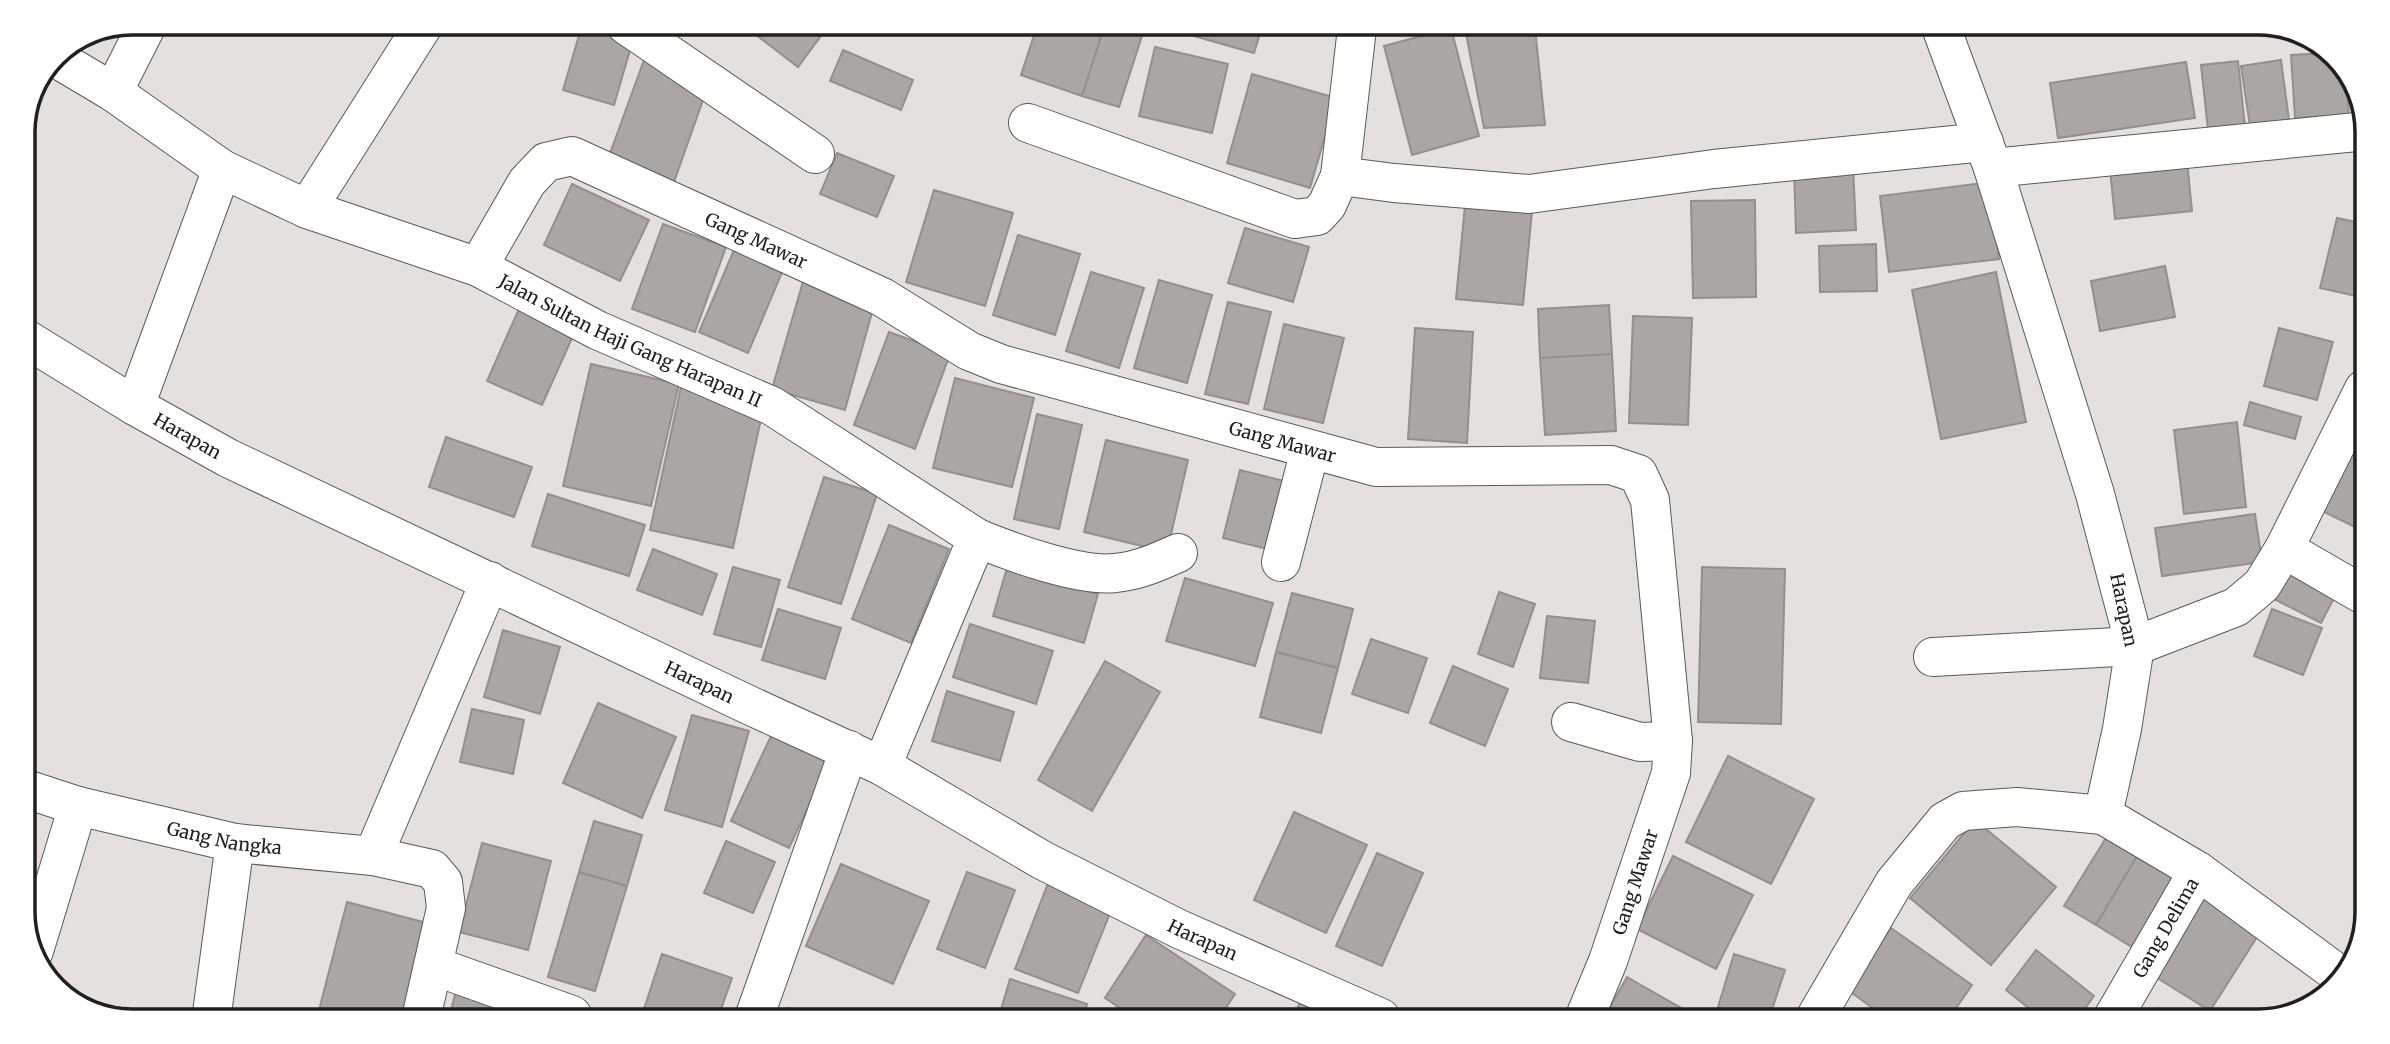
<svg xmlns="http://www.w3.org/2000/svg" width="2390" height="1044" font-family="Merriweather,serif">
<style>
.building{fill:#aaa6a4;stroke:#938f8e;stroke-width:2}
.lines{fill:none;stroke-linecap:round;stroke-linejoin:round}
.minor-casing{stroke:#5c5957;stroke-width:40}
.minor{stroke:#fff;stroke-width:38}
.labels{text-anchor:middle;dominant-baseline:central;stroke-width:5;stroke-linejoin:round;paint-order:stroke}
.street-label{font-size:18px;fill:#21201f;stroke:#fff}
.rim{fill:none;stroke:#21201f;stroke-width:3.5}
</style>
<rect width="100%" height="100%" fill="#e4e0de"/>
<!-- building -->
<path class="building" d="M582,25l51,15 -19,65 -51,-15z
M755,25h74l-31,42 -47,-36z
M1037,26l67,1 -22,69 -61,-21z
M1104,27h31l9,3 -25,77 -37,-11z
M1162,27h100l-8,26z
M1451,28l28,108 -67,19 -28,-109z
M1465,28h70l10,97 -61,3z
M1155,47l73,17 -16,69 -73,-17z
M843,50l70,30 -12,30 -71,-29z
M2326,53l20,16 3,46 -54,3 -4,-63z
M644,60l65,23 -35,99 -66,-23z
M2281,60l8,60 -39,6 -9,-60z
M2238,61l7,65 -37,4 -7,-65z
M2186,62l9,56 -137,20 -8,-55z
M1252,74l84,24 -26,90 -83,-25z
M837,153l57,23 -17,41 -57,-23z
M2187,161l5,50 -77,8 -5,-50z
M1853,166l3,64 -60,3 -2,-64z
M1990,182l9,77 -110,13 -9,-76z
M572,184l77,36 -29,61 -76,-36z
M934,190l79,23 -28,93 -79,-24z
M1466,195l67,6 -10,104 -67,-6z
M1755,200l1,97 -63,1 -2,-97z
M2337,218l29,6 -1,74 -45,-10z
M663,224l63,23 -31,85 -63,-23z
M1245,228l64,19 -16,55 -65,-19z
M1018,235l62,19 -25,81 -62,-20z
M1876,244l1,47 -57,1 -1,-46z
M734,250l49,20 -35,83 -49,-21z
M2165,266l10,51 -75,14 -9,-50z
M1091,272l53,16 -25,80 -53,-17z
M1996,272l30,150 -85,17 -29,-149z
M804,278l72,20 -31,112 -73,-21z
M1159,280l53,15 -25,88 -53,-15z
M522,302l55,25 -35,78 -55,-24z
M1228,302l43,10 -23,92 -43,-10z
M1609,305l3,49 -72,4 -2,-49z
M1633,316l59,2 -4,107 -59,-2z
M1284,324l60,14 -21,85 -59,-14z
M1415,328l58,4 -6,111 -59,-4z
M2279,328l54,14 -16,58 -53,-14z
M889,332l61,22 -35,95 -61,-24z
M1612,354l4,77 -71,4 -5,-77z
M591,364l88,20 -28,122 -88,-20z
M955,378l79,20 -22,89 -79,-19z
M681,387l83,18 -31,143 -83,-18z
M2250,402l51,15 -6,22 -51,-14z
M1037,414l45,11 -23,104 -45,-10z
M2237,422l9,85 -62,7 -10,-84z
M2353,432l11,5 -1,94 -47,-23z
M446,437l86,30 -18,50 -85,-30z
M1106,440l82,20 -21,92 -83,-20z
M1240,470l52,13 -17,68 -52,-13z
M824,477l53,17 -36,110 -53,-17z
M548,494l97,31 -16,51 -97,-30z
M2255,514l7,48 -100,14 -7,-48z
M889,525l60,24 -38,94 -59,-24z
M653,549l64,25 -15,41 -65,-25z
M2294,560l47,25 -20,38 -47,-24z
M733,567l47,13 -19,67 -47,-13z
M1702,567l83,2 -4,155 -83,-2z
M1007,568l91,26 -14,49 -91,-27z
M1185,578l88,25 -18,63 -89,-25z
M1499,592l36,12 -22,63 -35,-13z
M1292,593l61,16 -15,59 -62,-16z
M778,609l63,19 -16,51 -63,-19z
M2272,609l50,19 -19,47 -49,-19z
M1547,616l48,5 -7,62 -48,-5z
M970,624l83,27 -17,53 -83,-27z
M503,630l57,17 -20,67 -56,-17z
M1371,639l56,19 -19,55 -56,-19z
M1276,652l62,16 -17,65 -61,-16z
M1105,661l55,31 -68,119 -54,-31z
M1453,666l55,23 -23,57 -55,-23z
M947,691l67,21 -14,49 -68,-20z
M598,703l78,34 -34,81 -79,-35z
M472,709l52,11 -11,54 -53,-12z
M692,715l57,16 -27,96 -57,-17z
M771,736l58,27 -40,85 -58,-27z
M1728,756l86,43 -43,85 -85,-42z
M1294,812l73,33 -41,88 -72,-33z
M1975,820l81,67 -65,78 -81,-67z
M594,821l48,14 -15,51 -48,-14z
M2112,828l31,18 -47,79 -32,-19z
M726,841l49,21 -22,51 -49,-20z
M482,843l69,18 -23,89 -69,-18z
M2143,846l36,23 -47,78 -36,-22z
M1377,853l46,20 -41,93 -46,-20z
M1673,856l80,39 -37,74 -79,-40z
M841,864l88,37 -36,83 -87,-38z
M579,872l48,14 -32,105 -47,-14z
M967,872l48,18 -30,78 -48,-19z
M1050,878l64,25 -36,90 -63,-24z
M2203,898l56,36 -49,77 -56,-35z
M347,902l80,21 -24,91h-85z
M1891,928l81,57 -24,35h-59l-41,-30z
M1146,935l89,59 -15,23h-87l-28,-19z
M2036,950l58,46 -18,25 -32,-1 -38,-30z
M662,954l70,24 -13,37h-77z
M1734,954l51,16 -16,49h-12l-39,-12z
M1627,977l54,31 -6,11h-72z
M1010,979l77,25 -4,13 -84,-1z
M458,983l56,14 -4,17h-60z
M1301,999l40,19 -47,-1z
M788,1008l44,8 -45,-1z
M2158,1008l20,13h-28z
M1241,1010l22,7h-24z"/>
<g class="lines">
<defs>
<g id="minor">
<path d="M626,25l189,129"/>
<path d="M1357,28l-17,148 54,7 135,11 185,-25 270,-27"/>
<path id="s1" d="M54,57l59,35 109,77 85,40 171,58 119,63 175,76 205,132 -95,228"/>
<path d="M113,92l35,-69"/>
<path d="M1028,123l267,96 22,-3 10,-11 13,-29"/>
<path d="M1993,168l374,-37"/>
<path d="M307,209l117,-185"/>
<path id="s2" d="M478,267l49,-85 19,-20 26,-6 310,141 87,54 32,13 375,103 235,-2 27,9 12,26 23,241 -2,32 -63,188 -24,58"/>
<path id="s3" d="M23,337l112,69 93,52 523,248 131,60 160,94 137,69 202,89"/>
<path d="M135,406l87,-237"/>
<path d="M977,538c34,14 102,39 138,35 23,-2 43,-11 63,-20"/>
<path d="M2284,549l78,45"/>
<path d="M1281,562l29,-112"/>
<path d="M1933,657l202,-11 101,-39 26,-22 22,-36 80,-160"/>
<path d="M1571,722l69,20 33,-1"/>
<path id="s4" d="M23,788l55,18 157,37 138,13 59,13 11,13 3,26 -24,106"/>
<path d="M2103,815l95,56 143,105"/>
<path d="M373,856l117,-275"/>
<path d="M34,951l44,-145"/>
<path d="M434,966l138,49"/>
<path d="M212,1013l23,-170"/>
<path d="M755,1015l94,-265"/>
<path d="M1814,1020l80,-137 51,-62 18,-10 54,-4 86,8 19,-86 13,-83 -40,-152 -102,-326 -51,-138"/>
<path id="s5" d="M2111,1021l87,-150"/>
</g>
</defs>
<!-- minor casing -->
<use href="#minor" class="minor-casing"/>
<!-- minor -->
<use href="#minor" class="minor"/>
</g>
<g class="labels">
<!-- street labels -->
<g class="street-label">
<text stroke="none"><textPath href="#s2" startOffset="355">Gang Mawar</textPath></text>
<text stroke="none"><textPath href="#s1" startOffset="646">Jalan Sultan Haji Gang Harapan II</textPath></text>
<text stroke="none"><textPath href="#s3" startOffset="192">Harapan</textPath></text>
<text stroke="none"><textPath href="#s2" startOffset="922">Gang Mawar</textPath></text>
<text transform="translate(2124 610) rotate(78)">Harapan</text>
<text stroke="none"><textPath href="#s3" startOffset="760">Harapan</textPath></text>
<text stroke="none"><textPath href="#s4" startOffset="208">Gang Nangka</textPath></text>
<text transform="translate(1635 882) rotate(-72)">Gang Mawar</text>
<text stroke="none"><textPath href="#s5" startOffset="108">Gang Delima</textPath></text>
<text stroke="none"><textPath href="#s3" startOffset="1326">Harapan</textPath></text>
</g>
</g>
<!-- crop -->
<path d="M0 0H2390V1044H0ZM132 35H2258A97 97 0 0 1 2355 132V912A97 97 0 0 1 2258 1009H132A97 97 0 0 1 35 912V132A97 97 0 0 1 132 35Z" fill="#fff" fill-rule="evenodd"/>
<path class="rim" d="M132 35H2258A97 97 0 0 1 2355 132V912A97 97 0 0 1 2258 1009H132A97 97 0 0 1 35 912V132A97 97 0 0 1 132 35Z"/>
</svg>
